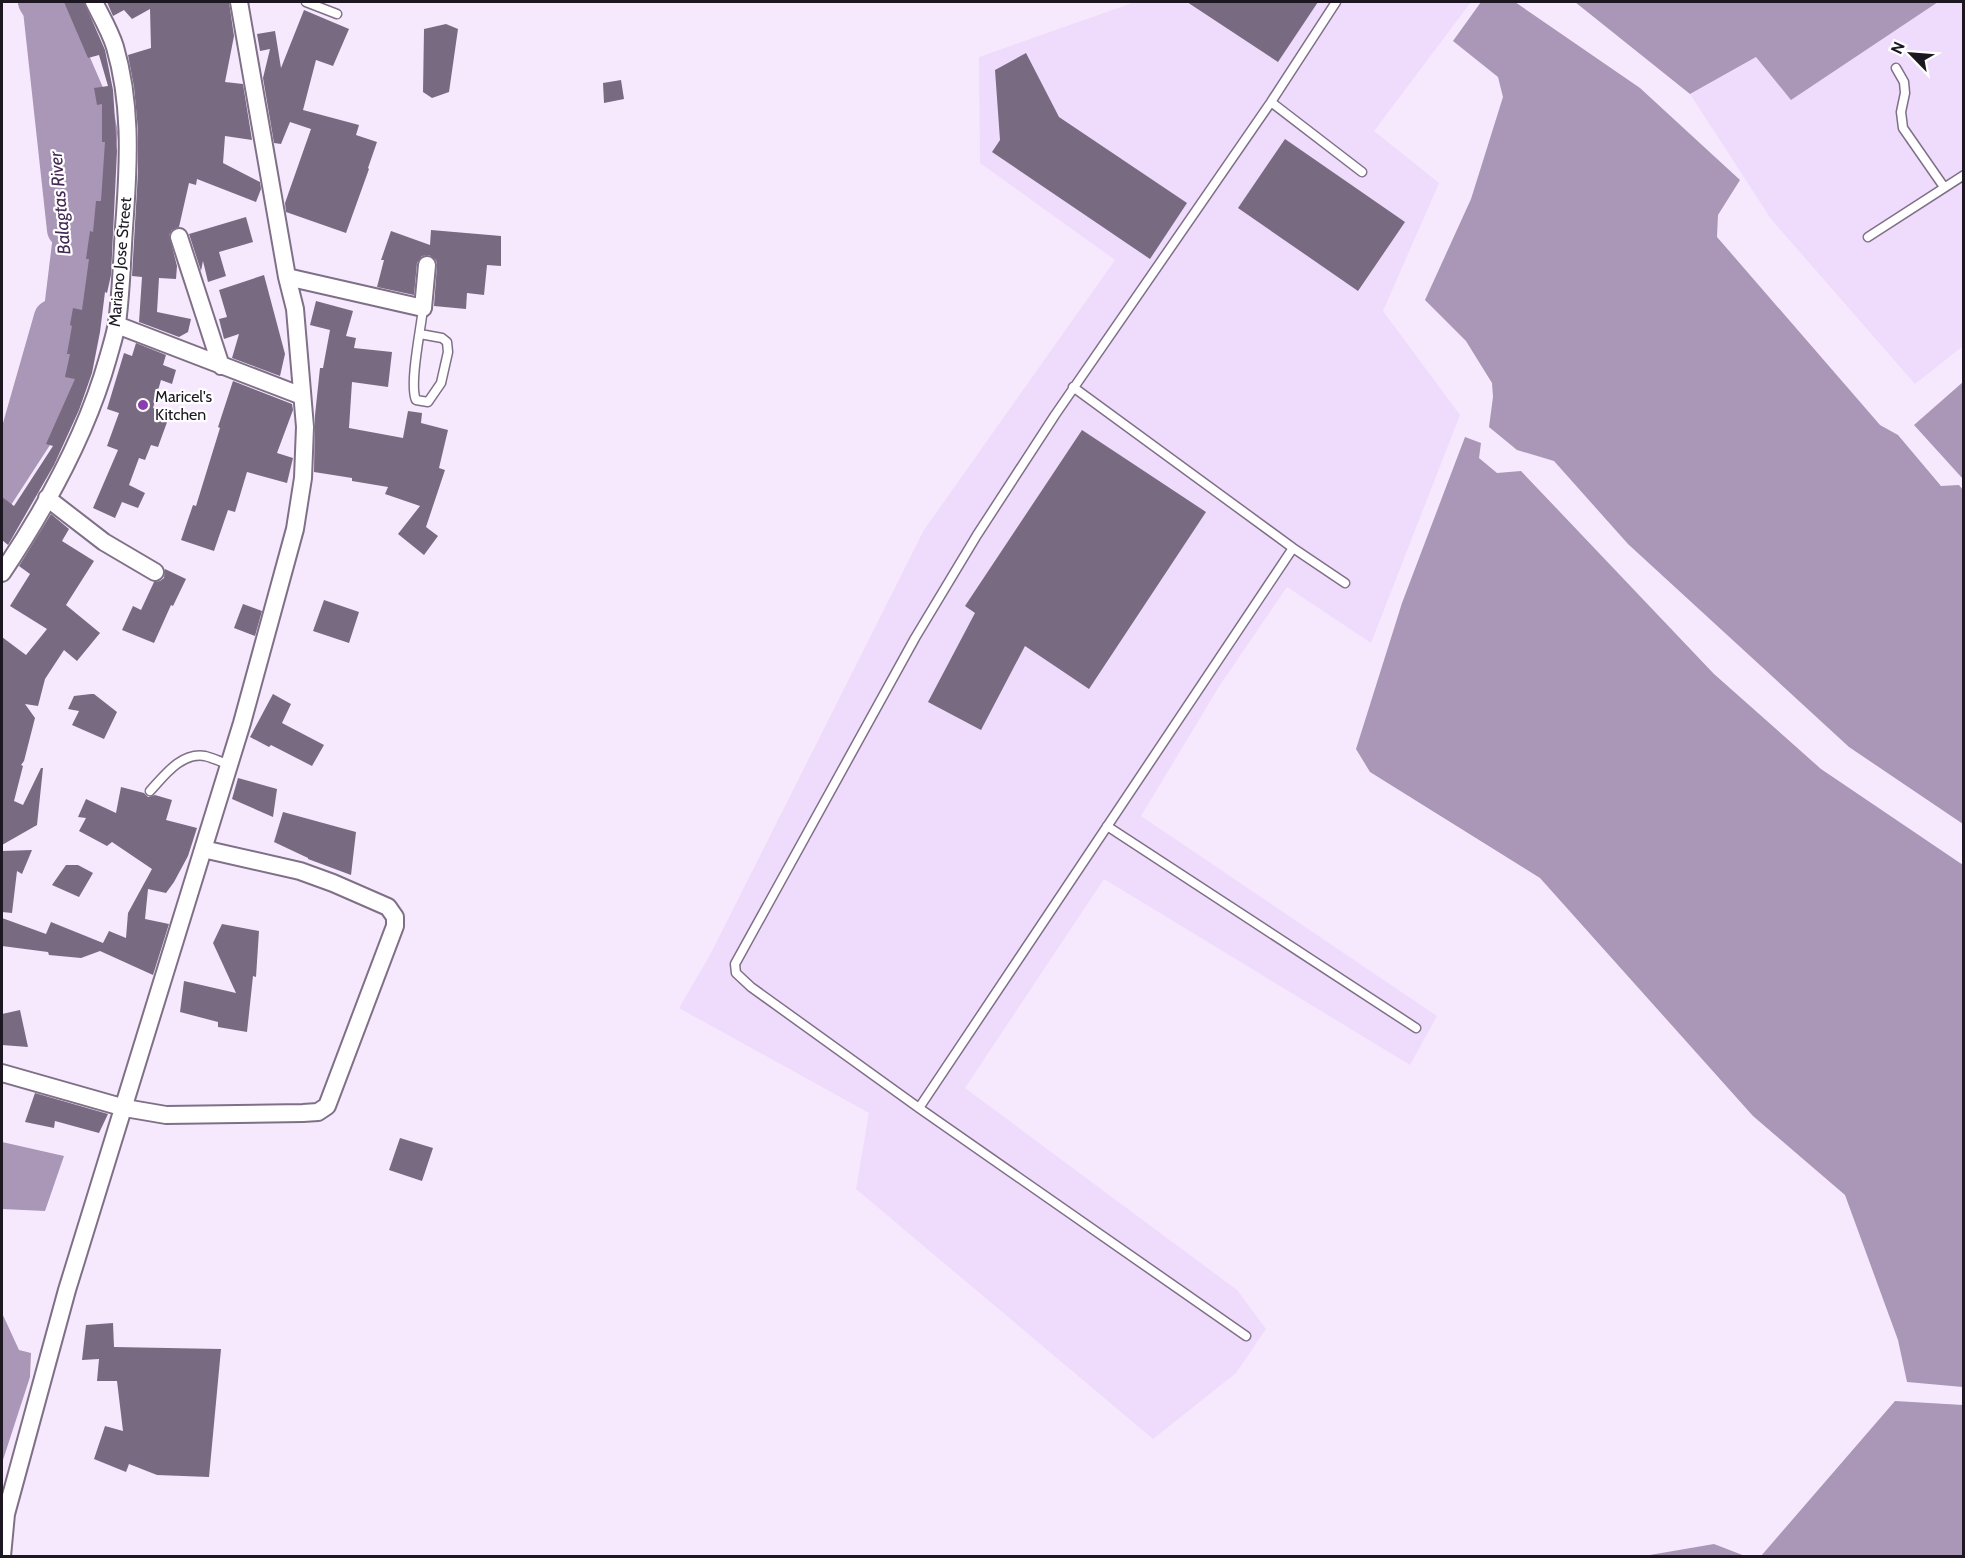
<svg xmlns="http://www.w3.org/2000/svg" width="1965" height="1558" font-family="Cabin,sans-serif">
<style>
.built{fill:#efdbfc}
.water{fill:#aa96b6}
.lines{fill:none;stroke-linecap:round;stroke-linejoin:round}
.river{stroke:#aa96b6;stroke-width:34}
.building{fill:#786a81}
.lane-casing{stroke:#7f7087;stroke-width:11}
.street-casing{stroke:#7f7087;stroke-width:20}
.lane{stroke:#fff;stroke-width:8}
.street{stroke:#fff;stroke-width:16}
.poi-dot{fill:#893dae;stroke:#fff;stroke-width:2}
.labels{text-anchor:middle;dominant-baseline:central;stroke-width:4.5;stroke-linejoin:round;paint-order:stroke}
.street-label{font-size:16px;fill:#1c1720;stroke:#fff}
.poi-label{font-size:16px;fill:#1c1720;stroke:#fff;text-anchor:start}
.water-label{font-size:18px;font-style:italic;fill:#452955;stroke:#fff}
</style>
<rect width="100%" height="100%" fill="#f6e9fe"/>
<!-- built -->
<path class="built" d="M1135,2h336l-97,129 65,52 -56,128 77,104 -89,228 -84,-56 -67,98 -79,131 296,200 -27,49 -306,-186 -139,209 272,202 29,39 -30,44 -83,66 -297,-250 13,-76 -190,-105 31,-53 214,-425 191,-270 -135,-97 -1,-106z
M1938,2h25v344l-48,38 -144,-165 -81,-125 68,-38 33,43z"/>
<!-- water -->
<path class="water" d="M17,2h49l48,111 4,19 -33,259 -83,128v-93l33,-44 31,-253 -35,-105z
M1481,2h34l125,86 100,92 -22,35 -1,22 163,188 18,10 43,51 18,-1 4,5v334l-114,-77 -221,-203 -74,-83 -37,-11 -28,-23 4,-30 -1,-14 -26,-42 -41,-41 46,-101 32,-102 -5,-20 -45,-36z
M1575,2h363l-147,98 -35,-43 -66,37z
M1963,382v97l-49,-54z
M1465,437l16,6 -2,15 18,15 24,-2 193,203 107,95 142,96v522l-56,-5 -9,-42 -53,-145 -92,-79 -213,-238 -170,-106 -14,-23 46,-146z
M2,1142l62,14 -19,55 -43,-2z
M2,1313l17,37 12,3 -1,24 -28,86z
M1895,1401l68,4v151h-202z
M1714,1544l31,12h-101z"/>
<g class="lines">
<!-- river -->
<path class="river" d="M35,2l5,8 24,220
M2,467l11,-17 38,-133"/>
</g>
<!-- building -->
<path class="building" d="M64,2h20l21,48 8,40 4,61 -6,124 -4,18 -2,-1 -5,40 -8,41 -13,37 -25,55 -46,80 -6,-5v-43l12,9 39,-60 -7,-2 29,-65 -10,-2 5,-23h-3l5,-28 -2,-1 3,-17 9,2 7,-51h-3l4,-28 3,1 3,-31h5l4,-59h-3v-38l-5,1 -3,-17 14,-2 -9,-31 -11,3z
M107,2h122l5,34 -9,46 18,2 9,56 -27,-4 -2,27 37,19 1,7 -5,13 -59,-23 -1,6 -7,-2 -10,44 -7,3 -3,5 8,31 -1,13 -17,-1 -2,34 34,7 -3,13 -9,5 -40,-15 3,-45 -10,-1 6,-104v-42l-4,-43 -6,-32 23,-7 -1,-39 -18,10 -8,-9 -11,6z
M1187,2h131l-40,60z
M304,10l45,19 -16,37 -17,-6 -13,50 56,15 -3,10 21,7 -9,26 1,1 -23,64 -60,-21 -1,-9 26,-74 -21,-7 -9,22 -7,-1 -11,-65 7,-29 -10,2 -3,-17 18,-3 6,37z
M446,24l12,5 -9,63 -17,6 -9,-6 1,-63z
M1026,53l33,64 128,86 -37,56 -158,-107 8,-12 -5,-70z
M621,80l3,19 -20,4 -1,-20z
M1285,139l120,83 -47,69 -120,-83z
M246,217l7,25 -34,10 7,24 -18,6 -5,-21 -2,10 -12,-37z
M431,230l70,6v30l-14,-1 -3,30 -17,-2 -1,16 -32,-3 3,-41 -1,-5 -7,-5 -7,1 -5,7 -3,32 -37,-8 7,-27h-3l10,-29 39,14z
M264,275l21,79 -5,22 -48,-18 7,-24 -15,5 -5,-20 8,-2 -8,-27z
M316,301l37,10 -7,25 10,2 -2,10 38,4 -4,35 -36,-5 -3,46 54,10 5,-27 14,2 -1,10 27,7 -9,38 6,2 -19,57 12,9 -14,19 -26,-21 22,-28 -35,-12 3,-7 -36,-6v-3l-38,-6 1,-57 5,-47h3l7,-38 -20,-5z
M136,343l30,12 -3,10 13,5 -4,14 -11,-4 -8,28 17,6 -12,33 -7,-2 -6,15 -6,-2 -10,27 16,8 -7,15 -16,-6 -7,16 -22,-10 25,-58 -11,-4 12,-33 -12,-4 17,-56 8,3z
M233,381l59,23 1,6 -16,43 16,5 -6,25 -40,-11 -12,40 -7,-2 -14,41 -33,-11 12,-35 3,1 24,-78 -2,-1z
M1082,430l124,82 -117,177 -64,-43 -44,84 -53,-28 47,-89 -10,-7z
M51,514l18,15 -7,12 32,20 -28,44 34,28 -23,28 -13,-11 -19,29 -7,27 -13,-2 10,14 -11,43 -3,4 2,1 -9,35 9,4 18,-37h2l-6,57 -35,20v-208l24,18 21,-26 -37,-23 20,-32 -11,-8z
M165,569l21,10 -13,27 -2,-1 -17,38 -32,-13 11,-24 8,4 13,-28 6,-1 4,-3z
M324,600l35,12 -10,31 -36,-12z
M243,604l19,7 -7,25 -21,-8z
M91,694h3l23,18 -13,27 -32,-14 7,-14 -11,-2 6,-13z
M273,694l18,10 -9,19 42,22 -12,21 -41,-21 -2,2 -19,-10z
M238,778l39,11 -4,28 -41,-18z
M121,787l23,6 4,4 7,-2 17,5 -6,20 31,8 -9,28 -14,26 -8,11 -18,-4 -3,30 24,5 -16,51 -53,-24 -19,7 -32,-3 -1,-3 -46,-6v-28l44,16 5,-12 52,21 6,-12 17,7 2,-25 24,-44 -40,-27 -5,4 -28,-15 7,-13 -8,-1 8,-18 30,14z
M283,812l73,20 -5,43 -43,-16v-1l-34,-16z
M32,850l-10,24 -5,-3 -5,42 -10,-1v-61z
M66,865h12l15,8 -14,24 -27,-12z
M222,924l37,7 -3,46 -3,-1 -6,56 -29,-5v-5l-38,-10 4,-31 52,12 -23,-50z
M20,1010l8,37 -26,-2v-31z
M35,1093l73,21 -9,19 -44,-12 -1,7 -29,-6z
M400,1138l33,10 -11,33 -33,-11z
M113,1323l1,24 107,2 -12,128 -52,-2 -28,-11 -3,8 -32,-13 11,-33 18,5 -6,-50h-20l2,-22 -17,1 4,-35z"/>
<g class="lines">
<defs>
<path id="lane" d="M306,2l31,12
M1896,68l8,14 1,11 -4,19 2,16 41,59
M1271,102l91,70
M1868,237l96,-62
M420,334l22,4 5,4 1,10 -7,31 -13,19 -12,-2c-7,-16 5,-71 7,-92
M1073,387l220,161 52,35
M150,791c14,-15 31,-39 55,-35 8,2 16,6 23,8
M1107,826l309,202
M919,1108l374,-560
M1246,1336l-327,-228 -168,-121 -15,-14 -1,-9 180,-326 62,-103 78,-120 216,-313 65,-100"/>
<path id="street" d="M179,237l42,129
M287,277l136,31 4,-43
M117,325l185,71
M47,498l57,44 51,30
M2,573c43,-64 85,-140 106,-215 3,-11 7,-23 9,-35 5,-36 5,-73 8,-109 4,-57 6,-112 -10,-167 -5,-16 -14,-31 -21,-45
M2,1073l123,35 41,7 137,-2 15,-1 9,-6 68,-180v-9l-7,-10 -55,-24 -33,-12 -97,-22
M2,1556l4,-42 61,-224 175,-567 53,-194 8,-51 2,-51 -10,-118 -8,-32 -48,-275"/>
</defs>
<!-- lane casing -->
<use href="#lane" class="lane-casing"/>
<!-- street casing -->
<use href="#street" class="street-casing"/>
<!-- lane -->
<use href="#lane" class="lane"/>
<!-- street -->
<use href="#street" class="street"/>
</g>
<!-- markers -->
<circle class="poi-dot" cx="143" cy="405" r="6"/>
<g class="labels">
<!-- street labels -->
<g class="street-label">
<text transform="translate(120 262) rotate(-85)">Mariano Jose Street</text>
</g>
<!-- poi labels -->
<g class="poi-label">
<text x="155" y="396">Maricel's<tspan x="155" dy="18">Kitchen</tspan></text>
</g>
<!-- water labels -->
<g class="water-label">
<text transform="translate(60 203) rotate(-95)">Balagtas River</text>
</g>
</g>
<!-- border -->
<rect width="1965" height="1558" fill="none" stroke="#1c1720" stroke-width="6"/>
<!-- north arrow -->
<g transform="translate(1911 54) rotate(295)" stroke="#ffffff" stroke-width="4.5" paint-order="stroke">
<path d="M0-4.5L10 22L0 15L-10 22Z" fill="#1c1720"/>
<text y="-9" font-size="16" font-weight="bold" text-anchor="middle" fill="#1c1720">N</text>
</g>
</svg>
